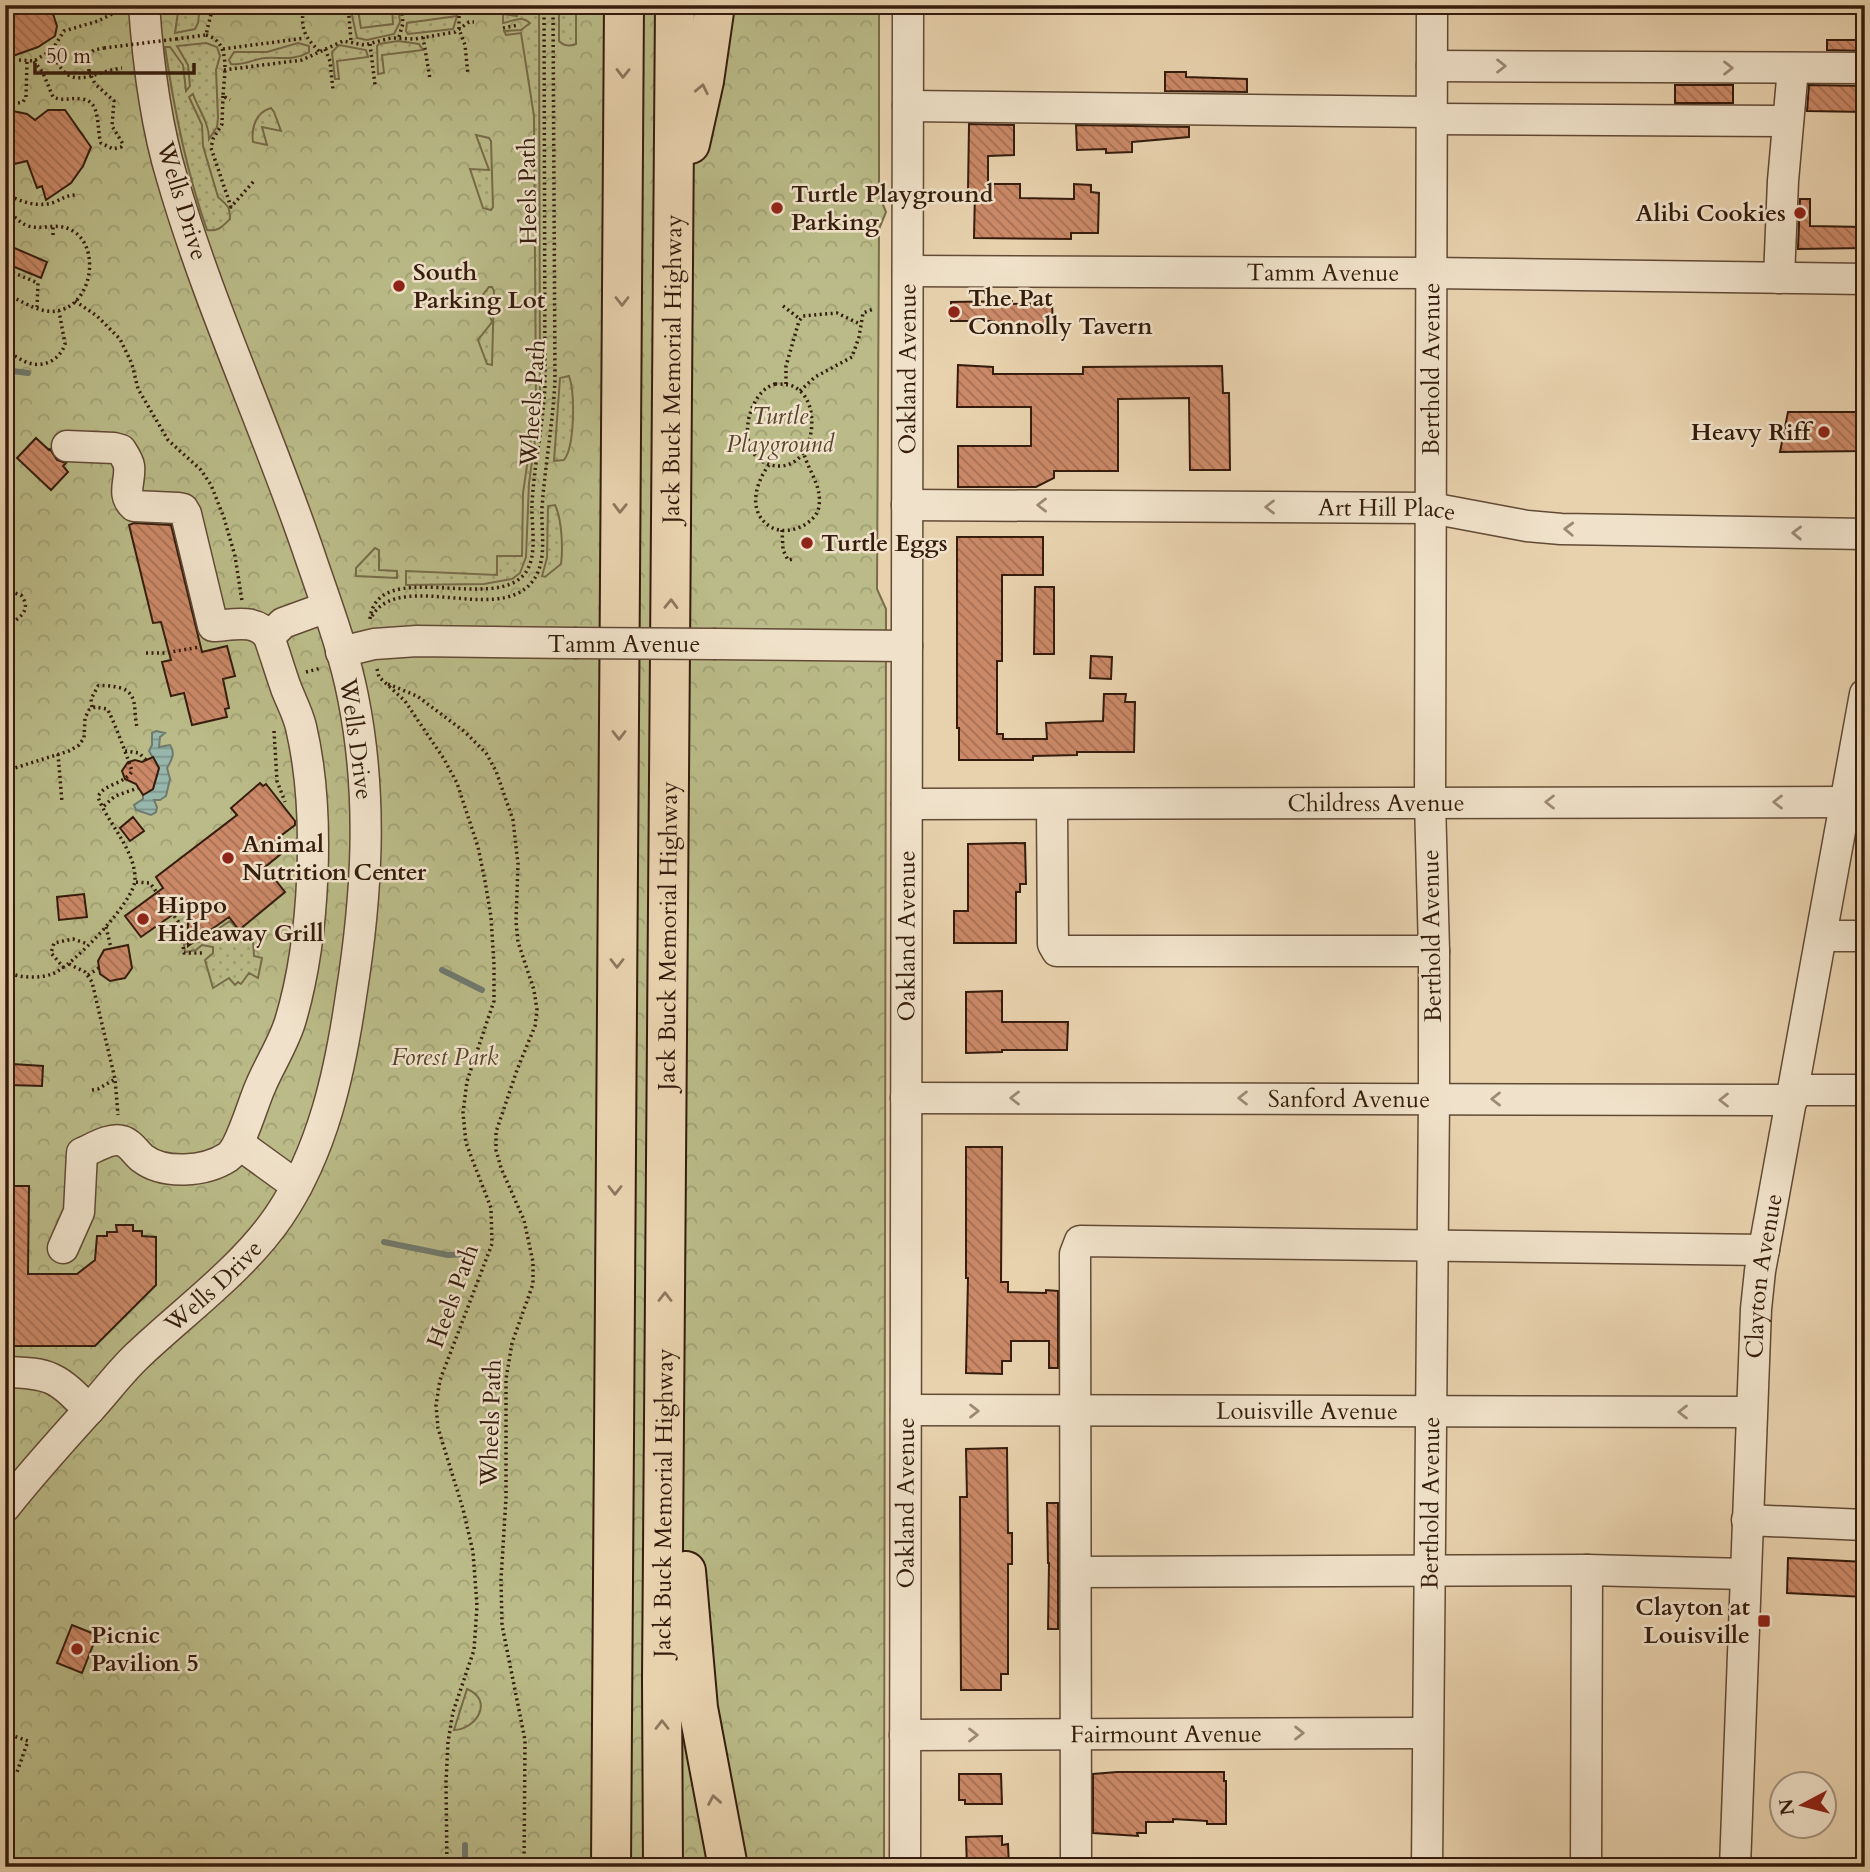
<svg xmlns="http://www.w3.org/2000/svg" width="1870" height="1872" font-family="Cardo,serif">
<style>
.park{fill:url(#park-crowns);stroke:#786c4a;stroke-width:2}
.garden{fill:url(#garden-dots);stroke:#786c4a;stroke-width:2}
.water{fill:url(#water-rules);stroke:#70796d;stroke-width:2}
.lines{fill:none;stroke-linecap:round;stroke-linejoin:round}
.stream{stroke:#70796d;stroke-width:6}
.building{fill:url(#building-back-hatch);stroke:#351c0d;stroke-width:2}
.minor-casing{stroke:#624a35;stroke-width:33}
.highway-casing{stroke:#351c0d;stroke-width:42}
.path{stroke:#351c0d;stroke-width:3.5;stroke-dasharray:2 3.5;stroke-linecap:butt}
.minor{stroke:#f0e2ca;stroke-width:30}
.highway{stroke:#e8d2ae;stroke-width:38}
.minor-bridge-casing{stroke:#624a35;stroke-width:33;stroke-linecap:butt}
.path-bridge{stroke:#351c0d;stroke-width:3.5;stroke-dasharray:2 3.5;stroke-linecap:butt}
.minor-bridge{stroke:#f0e2ca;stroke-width:30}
.oneway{stroke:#9c8975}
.oneway2{stroke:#8e775e}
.poi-dot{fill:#8f2418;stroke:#f0e2ca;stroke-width:2.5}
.labels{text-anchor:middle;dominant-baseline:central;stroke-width:5;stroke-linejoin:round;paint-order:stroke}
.street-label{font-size:24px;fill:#351c0d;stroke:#f0e2ca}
.poi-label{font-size:24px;font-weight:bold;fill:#351c0d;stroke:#f0e2ca;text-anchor:start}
.park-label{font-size:24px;font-style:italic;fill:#56442c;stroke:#f0e2ca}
</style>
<defs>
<pattern id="park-crowns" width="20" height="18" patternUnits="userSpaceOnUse" patternTransform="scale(1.75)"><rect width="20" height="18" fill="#babb88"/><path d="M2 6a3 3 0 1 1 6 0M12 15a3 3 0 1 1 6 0" fill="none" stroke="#a0a074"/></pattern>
<pattern id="garden-dots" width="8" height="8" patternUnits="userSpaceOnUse" patternTransform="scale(1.75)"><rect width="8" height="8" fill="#babb88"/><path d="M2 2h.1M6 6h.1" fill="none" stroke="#a0a074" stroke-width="1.8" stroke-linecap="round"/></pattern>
<pattern id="water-rules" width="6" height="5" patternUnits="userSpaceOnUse" patternTransform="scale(1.75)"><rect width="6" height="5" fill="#97b7ad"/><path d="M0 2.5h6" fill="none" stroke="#7c948b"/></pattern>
<pattern id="building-back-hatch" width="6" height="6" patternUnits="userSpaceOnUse" patternTransform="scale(1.75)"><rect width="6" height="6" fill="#cb8968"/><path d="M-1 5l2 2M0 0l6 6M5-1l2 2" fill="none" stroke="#a66f54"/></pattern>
</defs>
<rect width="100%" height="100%" fill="#e8d2ae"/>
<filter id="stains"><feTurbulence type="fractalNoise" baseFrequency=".00286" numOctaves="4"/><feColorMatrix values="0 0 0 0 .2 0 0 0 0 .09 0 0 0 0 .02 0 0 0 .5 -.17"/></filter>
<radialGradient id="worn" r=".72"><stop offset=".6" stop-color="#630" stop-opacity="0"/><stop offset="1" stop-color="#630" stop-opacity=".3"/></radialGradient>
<!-- park -->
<path class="park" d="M5,5h874v190l7,17 -7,17 -2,360 9,20 -2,1258h-879z"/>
<!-- garden -->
<path class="garden" d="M179,5h21l-2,18 -3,6 -20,4z
M519,5h20l1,388 -1,19 -10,71 -3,74 -6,16 -8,6 -28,5 -78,1v-14l91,4v-19h25l1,-63 13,-89 -2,-288 -13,-83 -15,2 -2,-4 17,-1 9,-7c-9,-8 -16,-2 -27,0v-9l14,2z
M559,5h17v39c-7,3 -12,2 -17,-3z
M392,6h6l2,16 -6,12 -27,6 -10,-2 -6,-27 7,-1 3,18 32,-4z
M457,16l-4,13 -45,5 -2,-3 1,-8z
M398,41l21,3 4,6 -41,5 2,18 -6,1 -1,-28 2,-2z
M206,43l11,4 3,9 -4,14 2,48 -1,9 -8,12c0,-17 -11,-30 -16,-45l-4,3 13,28 1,21 15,51c9,8 12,9 12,22 -7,7 -12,13 -23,11 -21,-59 -33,-121 -42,-183h5l13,18 3,26 4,-5 -2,-21 -11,-19z
M298,43l11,3v6c-15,9 -28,5 -44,6 -12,1 -21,8 -34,6l-2,-4 5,-8h33z
M339,45l27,5 2,7 -31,4 2,18h-4l-3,-27z
M271,108l3,4 7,19 -19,-4 5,18 -14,-3c-2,-14 3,-30 18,-34z
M476,135l13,3 2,3 2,66 -2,3 -8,-2 -13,-39 19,1z
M489,287h3l2,4 -2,74 -5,-1 -9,-24 14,-18 -10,-26z
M569,376c6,16 6,70 -5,84l-10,1 6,-83z
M555,505c7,14 8,44 6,59l-16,13 -3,-1 5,-18 1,-52z
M375,548l4,2v20l18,1v7l-41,-2v-8z
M230,921l8,9 4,-2 11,13 1,15 8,2 -4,20 -9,-5 -8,11 -3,-2 -3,3 -6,-7 -16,10 -8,-28 8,-7v-6l-11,-2 -6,5 -11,2 -1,-8 14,-2z
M467,1689c27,11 10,40 -13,41z"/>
<!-- water -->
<path class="water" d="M156,731l9,2 -5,4 -1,10 11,-2c6,8 1,16 -3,23l3,11 -4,17 -6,4h-6l3,7 -1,5 -5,3 -15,-5 -2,-5 9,-6v-4l10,-6 6,-21 -10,-17 3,-6v-12z"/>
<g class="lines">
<!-- stream -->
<path class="stream" d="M5,370l23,3
M442,970l40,20
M384,1242l64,13 23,-1
M465,1867v-22"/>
</g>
<!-- building -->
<path class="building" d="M8,5h42l7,21 -2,10 -17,11 -31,11 7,-19 -4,-7z
M1827,40h38v11l-38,-1z
M1165,72h21v5l61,2v13l-82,-1z
M1675,85h58v18h-58z
M1809,85l56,1v26l-58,-1z
M8,110l19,4 8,6 13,-10h17l26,37 -8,19 -12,17 -25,17 -4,-14 -5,2 -10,-27 -17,4 -5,-27v-19z
M969,124l45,1v30l-26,1v28h32v14l54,1v-15l17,1v7l8,1 -1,40h-27v6l-97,-1 1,-47h-7z
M1076,125l113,2v10l-57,5v10l-26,1v-4l-29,1z
M1800,199h10v27l55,1v21l-67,1z
M5,244l42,18 -6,16 -36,-15z
M1012,301v3l40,-1 1,23h-59v-5h-43v-19z
M958,365l35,2v7h90v-7l139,-1 1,27h6l1,77h-40l-1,-72 -71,1v72h-64v7l-18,9h-78v-41h73v-39h-74z
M1788,412h77v39l-85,1z
M36,438l13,12 1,-1 7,11 9,3 -3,3 5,6 -17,18 -34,-32z
M134,523l37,2 31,127 25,-6 8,30 -12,3 6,29 -4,1 2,8 -35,8 -8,-32 -13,3 -9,-34 9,-2 -10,-38 -8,1 -24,-98z
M957,537h86v38h-41v86h-5v73h6v5h44l-1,-16 57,-2 1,-27h22l-1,8h10l-1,50h-57v3l-44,1v4h-74v-32h-2z
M1035,587h19v67h-20z
M1091,656l21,1 -1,22 -21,-1z
M153,757l6,11 -6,21 -10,6 -7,-11 -11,-5 -3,-8 6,-9 7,-2 7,2z
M260,783l3,3 3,-2 29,37v4l-17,13 9,11 -22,18 20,25 -46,38 -10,-13 -41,29v-42l-47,33 -16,-21 38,-28 -7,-11 81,-62 -6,-7z
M133,817l11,14 -14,10 -10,-13z
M1025,843l1,41h-6v8h-4v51h-62v-32h14v-67z
M84,894l3,23 -28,3 -2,-23z
M128,945l4,23 -7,10 -15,3 -10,-7 -2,-13 6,-11z
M1002,991v31h66l-1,28h-65v2l-36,1v-61z
M12,1064l31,2 -1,20 -32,-1z
M966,1147h36l-1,135h7v10l38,1v-3l12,1v77h-9v-27h-38v20h-9v13l-36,-1 2,-95h-2z
M5,1186h24l-1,88h49l18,-14 2,-24h10v-4h10l-1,-7h17v6h9v5l14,1v48l-61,61h-90z
M1007,1448l1,85h4v31h-4v110h-7v16h-40l-1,-193h7l-1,-48z
M1047,1503h11v126h-10l1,-66h-1z
M1788,1558l77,4v35l-78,-4z
M72,1625l25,10 -15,38 -25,-10z
M1117,1772h107v9h2v43h-19v-3l-34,-2v3h-27v11h-9l1,3 -45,-3v-59z
M959,1774h42l1,30h-37v-4h-6z
M1002,1836v9l6,-1 1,23h-42l-1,-30z"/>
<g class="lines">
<defs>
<g id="minor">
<path d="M1432,66l433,2"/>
<path d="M908,106l524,6"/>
<path d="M1432,119l356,2"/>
<path id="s1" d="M908,271l524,2 433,6"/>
<path d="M1779,278l4,-97 10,-113"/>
<path id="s2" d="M907,505l524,3 96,18 34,3 304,5"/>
<path d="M269,637l14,-14 44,-16"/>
<path d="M716,644l191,2"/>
<path d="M341,652l33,-8 43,-3 157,2"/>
<path id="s3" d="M907,804l939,-2"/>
<path d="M1052,805l1,139 4,7h377"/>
<path d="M1822,936h43"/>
<path d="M1794,1090h71"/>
<path id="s4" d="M906,1098l886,2"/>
<path d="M239,1144l58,42"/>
<path d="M63,1248l16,-36 3,-59c10,-4 29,-16 40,-12 8,2 14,12 20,17 22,17 63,14 86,-1 13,-9 25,-55 33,-72 9,-21 22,-41 29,-63 25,-83 31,-210 11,-295 -3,-13 -10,-26 -15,-39 -6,-17 -11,-34 -17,-51 -13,-19 -35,-12 -56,-11l-27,-112 -3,-5 -5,-1 -44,-2c-13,-12 -3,-25 -5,-40 -1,-6 -5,-11 -8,-16l-7,-2 -47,-2"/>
<path d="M5,1372c46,1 52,5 84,38"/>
<path id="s5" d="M906,1410l845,2"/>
<path id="s6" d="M5,1507c26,-33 54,-64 82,-95 17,-18 32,-39 50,-56 46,-44 106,-87 142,-140 44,-65 61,-144 72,-220 16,-100 22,-199 2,-299 -9,-46 -26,-91 -41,-135 -43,-129 -102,-253 -140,-384 -17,-56 -24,-115 -28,-173"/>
<path d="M1747,1520l118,5"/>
<path d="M1077,1572l510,-2 158,4"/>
<path id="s7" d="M905,1735l522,-2"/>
<path id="s8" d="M905,1867l3,-1862"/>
<path d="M1076,1867l-1,-613 5,-13 684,9"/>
<path id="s9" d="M1427,1867l7,-769v-147l-4,-150 2,-796"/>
<path d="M1586,1867l1,-297"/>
<path id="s10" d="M1735,1867l21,-558 4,-38 105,-577"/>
</g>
<g id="highway">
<path d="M690,144l14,-63 11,-76"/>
<path d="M686,1571l12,137 30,159"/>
<path d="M611,1867l13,-1862"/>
<path id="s11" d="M663,1867l-1,-188 13,-1674"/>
</g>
</defs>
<!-- minor casing -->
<use href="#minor" class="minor-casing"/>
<!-- highway casing -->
<use href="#highway" class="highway-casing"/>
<!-- path -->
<path class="path" d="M304,5c-4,24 0,31 16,47
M348,5l3,36
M459,5v24l6,16 3,30
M503,28l15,-3
M206,35c26,7 18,40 17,61l7,4
M399,37l4,-14 -2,-18
M423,37l7,42
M176,39l30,-4 6,-25
M370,44l5,41
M223,49l82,-11
M325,49l5,12 3,29
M52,50l12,-19 34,-10 18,-9
M5,58h3
M19,60l15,1 18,-11c16,45 36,23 70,18
M34,61l9,12 10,24c11,5 18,0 29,2 20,2 14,31 19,44l12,6 8,-2 2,-3 -11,-18 2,-25 -19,-17
M224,70l78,-10 41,-19 21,4 27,-7 24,1 40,-7 14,-10h5
M89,71l-1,-17 6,-4 10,-2
M223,96l-1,28 -9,15 -2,9 20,59 23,-26
M18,103l5,-1 3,-5 1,-35
M5,106h2
M5,118l1,1
M5,140h1
M5,193c15,9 33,15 50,9 8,-4 13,-7 22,-7
M5,212c10,3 14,11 23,14 17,5 30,-6 48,7 25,20 14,74 -20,78 -15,3 -37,-11 -51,-18
M53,235v-10
M5,274l2,-4 31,13 -1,24
M75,301l22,15 23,23 12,25 6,25 30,51 33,30 10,15 13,33 11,38 7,45
M783,306l17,13
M5,351c8,3 14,8 21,11 17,7 34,-2 39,-18l-6,-33
M775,384c10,0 18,0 25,7 23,19 12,84 -29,74 -38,-9 -25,-73 4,-81z
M786,384v-18l13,-45 4,-5 34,-3 23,11
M800,391l15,-14 37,-20 7,-20 4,-24 10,-4
M769,465c-14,18 -22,48 2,62 16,10 46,-3 48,-21 3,-20 -10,-34 -15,-52
M782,530l1,20 5,10 5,-1
M5,590l16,5c12,16 -3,24 -16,32
M372,616c30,-50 139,17 166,-44 8,-20 3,-43 4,-64 3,-43 11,-85 13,-128l-2,-375
M370,619c7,-64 127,-4 156,-47 12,-18 5,-47 6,-68 2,-39 11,-78 13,-118l-1,-381
M146,653h19l35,-6
M377,669l2,8 26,24 12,18 27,40 13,24 21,64 7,34 6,36 3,48v36l-27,80 -4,32 3,30 25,65 1,36 -52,136 -4,25 2,23 25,81 10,43 4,54 -3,44 -21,62 -5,30 -2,40 1,85
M306,672l15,-4
M388,684l29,12 48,36 21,21 10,18 17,49 5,44 -2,58 2,20 16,48 3,20 -2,16 -18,44 -21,62v18l5,18 23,52 9,42v22l-21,59 -6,36v119l-5,81 1,46 23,115 -1,127
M92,707l-1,-8 7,-13c7,-1 15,0 23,2 18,6 12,24 16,39
M274,731l3,50 8,21
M125,751l14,2 7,7
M58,754l4,48
M5,771l64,-20 10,-6 5,-7 1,-20 4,-8 6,-3 12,2c4,4 23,55 25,62 -8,14 -28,12 -34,26 10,27 37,52 37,82 1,21 -63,88 -83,95 -14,5 -34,4 -47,-3
M104,806l11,-10 23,-8
M136,882l14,1 30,41 4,29h21
M106,927l5,21
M69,964l16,8 7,10 23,97 3,36
M64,968l-13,-15 3,-10 19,-4 15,5
M88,975l11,-7
M92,1090l6,-1 17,-10
M5,1733l23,8 -11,31 -12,-5"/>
<!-- minor -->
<use href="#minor" class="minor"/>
<!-- highway -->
<use href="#highway" class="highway"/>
<defs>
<path id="minor-bridge" d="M574,643l142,1"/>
</defs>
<!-- minor-bridge casing -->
<use href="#minor-bridge" class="minor-bridge-casing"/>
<!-- path-bridge -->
<path class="path-bridge" d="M104,48l72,-9
M89,71l6,13"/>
<!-- minor-bridge -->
<use href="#minor-bridge" class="minor-bridge"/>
</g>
<!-- one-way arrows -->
<defs><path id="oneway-chevron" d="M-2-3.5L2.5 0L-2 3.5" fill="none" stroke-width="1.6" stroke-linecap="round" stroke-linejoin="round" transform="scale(1.75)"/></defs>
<g class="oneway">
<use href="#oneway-chevron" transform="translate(1501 66)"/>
<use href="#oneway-chevron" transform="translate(1728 68)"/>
<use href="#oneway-chevron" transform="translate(1042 505) rotate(-180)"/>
<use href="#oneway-chevron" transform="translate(1270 507) rotate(-180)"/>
<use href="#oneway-chevron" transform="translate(1569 529) rotate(-178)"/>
<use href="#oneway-chevron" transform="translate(1797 533) rotate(-179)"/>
<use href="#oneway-chevron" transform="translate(1550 802) rotate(-180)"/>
<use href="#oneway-chevron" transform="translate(1778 802) rotate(-180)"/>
<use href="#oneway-chevron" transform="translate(1015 1098) rotate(-180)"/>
<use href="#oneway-chevron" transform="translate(1243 1098) rotate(-180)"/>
<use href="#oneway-chevron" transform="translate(1496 1099) rotate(-180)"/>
<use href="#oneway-chevron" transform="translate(1724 1100) rotate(-180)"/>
<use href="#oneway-chevron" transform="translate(974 1411)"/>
<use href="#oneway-chevron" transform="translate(1683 1412) rotate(-180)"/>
<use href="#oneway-chevron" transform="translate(1299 1733)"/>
<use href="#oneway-chevron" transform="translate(973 1735)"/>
</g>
<g class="oneway2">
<use href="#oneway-chevron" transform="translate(623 73) rotate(91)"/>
<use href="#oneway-chevron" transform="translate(702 89) rotate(-78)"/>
<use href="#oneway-chevron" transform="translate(622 301) rotate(90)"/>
<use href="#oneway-chevron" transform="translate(620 508) rotate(91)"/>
<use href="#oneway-chevron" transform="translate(671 604) rotate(-89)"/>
<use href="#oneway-chevron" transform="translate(619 735) rotate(90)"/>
<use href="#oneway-chevron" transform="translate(617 963) rotate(90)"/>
<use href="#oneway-chevron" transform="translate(615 1190) rotate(90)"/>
<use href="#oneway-chevron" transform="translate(665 1297) rotate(-90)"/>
<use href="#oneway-chevron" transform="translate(662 1725) rotate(-90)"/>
<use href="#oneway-chevron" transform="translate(714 1800) rotate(-100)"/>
</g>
<!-- markers -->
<g class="poi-dot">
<circle cx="777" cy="208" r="7"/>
<circle cx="1800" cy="213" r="7"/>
<circle cx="399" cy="286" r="7"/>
<circle cx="954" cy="312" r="7"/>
<circle cx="1824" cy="432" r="7"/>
<circle cx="807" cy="543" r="7"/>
<circle cx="228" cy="858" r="7"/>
<circle cx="143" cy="919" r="7"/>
<rect x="1757" y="1614" width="14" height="14" rx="3.5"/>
<circle cx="77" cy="1649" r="7"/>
</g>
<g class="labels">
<!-- street labels -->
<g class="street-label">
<text transform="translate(528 191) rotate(-91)">Heels Path</text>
<text transform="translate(182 201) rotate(73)">Wells Drive</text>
<text stroke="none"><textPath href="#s1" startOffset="415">Tamm Avenue</textPath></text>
<text stroke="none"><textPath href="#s11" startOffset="1498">Jack Buck Memorial Highway</textPath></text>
<text stroke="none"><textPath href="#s8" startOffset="1498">Oakland Avenue</textPath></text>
<text stroke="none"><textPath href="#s9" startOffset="1498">Berthold Avenue</textPath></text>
<text transform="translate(533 403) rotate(-86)">Wheels Path</text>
<text stroke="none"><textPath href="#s2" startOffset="480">Art Hill Place</textPath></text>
<text x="624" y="644">Tamm Avenue</text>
<text transform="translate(356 739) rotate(82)">Wells Drive</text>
<text stroke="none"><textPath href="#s3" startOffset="469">Childress Avenue</textPath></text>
<text stroke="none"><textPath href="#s11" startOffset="931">Jack Buck Memorial Highway</textPath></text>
<text stroke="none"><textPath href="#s8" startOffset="931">Oakland Avenue</textPath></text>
<text transform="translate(1432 936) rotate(-91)">Berthold Avenue</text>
<text stroke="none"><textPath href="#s4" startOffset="443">Sanford Avenue</textPath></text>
<text stroke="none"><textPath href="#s10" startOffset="592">Clayton Avenue</textPath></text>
<text stroke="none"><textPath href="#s6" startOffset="304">Wells Drive</textPath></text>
<text transform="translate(453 1296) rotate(-70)">Heels Path</text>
<text stroke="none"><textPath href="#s5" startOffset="401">Louisville Avenue</textPath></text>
<text transform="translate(491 1423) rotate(-88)">Wheels Path</text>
<text stroke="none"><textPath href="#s11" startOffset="364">Jack Buck Memorial Highway</textPath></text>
<text stroke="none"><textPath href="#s8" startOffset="364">Oakland Avenue</textPath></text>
<text stroke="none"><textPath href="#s9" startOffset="364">Berthold Avenue</textPath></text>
<text stroke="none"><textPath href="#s7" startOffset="261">Fairmount Avenue</textPath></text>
</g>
<!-- poi labels -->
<g class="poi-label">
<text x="791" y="194">Turtle Playground<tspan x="791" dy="28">Parking</tspan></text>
<text x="1786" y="213" text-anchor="end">Alibi Cookies</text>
<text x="413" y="272">South<tspan x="413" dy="28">Parking Lot</tspan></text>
<text x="968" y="298">The Pat<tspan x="968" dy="28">Connolly Tavern</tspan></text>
<text x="1810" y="432" text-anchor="end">Heavy Riff</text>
<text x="821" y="543">Turtle Eggs</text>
<text x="242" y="844">Animal<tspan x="242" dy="28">Nutrition Center</tspan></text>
<text x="157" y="905">Hippo<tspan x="157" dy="28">Hideaway Grill</tspan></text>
<text x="1750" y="1607" text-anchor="end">Clayton at<tspan x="1750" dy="28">Louisville</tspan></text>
<text x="91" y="1635">Picnic<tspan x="91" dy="28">Pavilion 5</tspan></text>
</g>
<!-- park labels -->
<g class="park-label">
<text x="780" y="416">Turtle<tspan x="780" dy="28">Playground</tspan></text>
<text x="445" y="1057">Forest Park</text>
</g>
</g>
<!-- margin -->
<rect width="1870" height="1872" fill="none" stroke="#e8d2ae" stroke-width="28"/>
<rect x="7" y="7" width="1856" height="1858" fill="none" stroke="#351c0d" stroke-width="3.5"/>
<rect x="14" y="14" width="1842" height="1844" fill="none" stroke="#351c0d" stroke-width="2"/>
<!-- north arrow -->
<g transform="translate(1803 1805) rotate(263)"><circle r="33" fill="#f0e2ca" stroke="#a5937e" stroke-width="2"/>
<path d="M0-5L12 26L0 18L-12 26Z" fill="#8f2418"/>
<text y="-10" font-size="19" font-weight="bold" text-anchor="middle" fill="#351c0d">N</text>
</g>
<!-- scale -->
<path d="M35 63v10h159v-10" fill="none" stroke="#351c0d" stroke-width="3.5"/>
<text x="46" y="63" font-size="21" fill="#351c0d" stroke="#f0e2ca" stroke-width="5" paint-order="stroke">50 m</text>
<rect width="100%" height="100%" filter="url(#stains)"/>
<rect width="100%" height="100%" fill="url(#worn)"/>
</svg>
